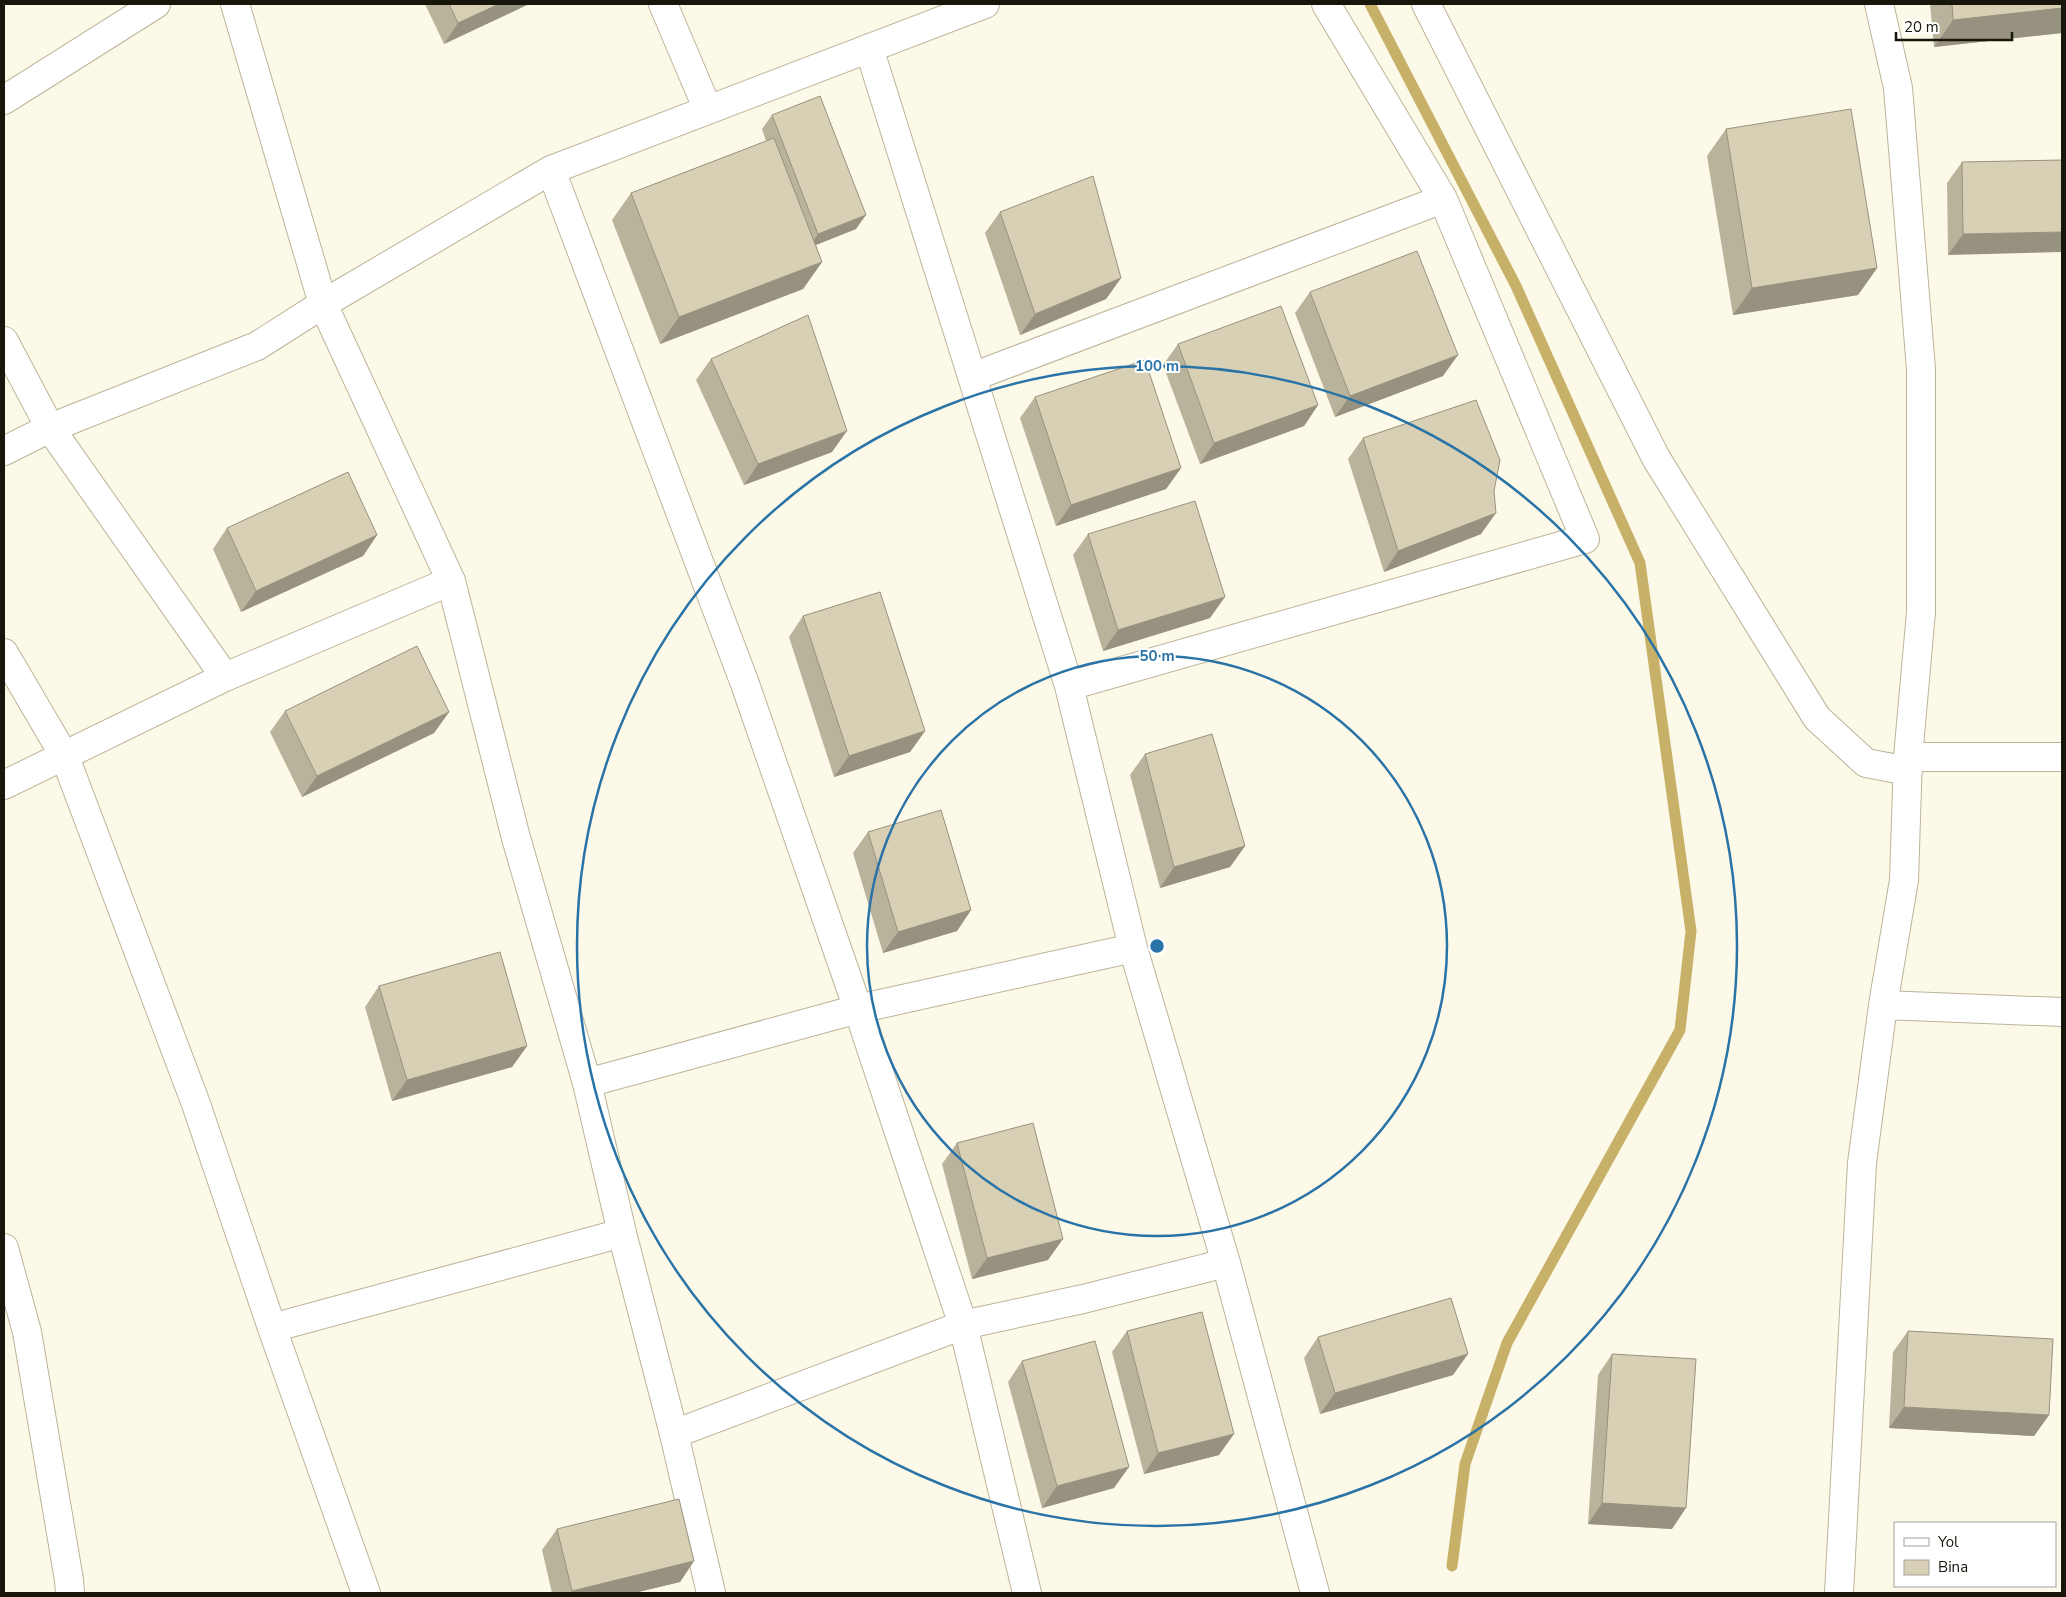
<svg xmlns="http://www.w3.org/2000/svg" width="2066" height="1597" font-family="'Nunito Sans',sans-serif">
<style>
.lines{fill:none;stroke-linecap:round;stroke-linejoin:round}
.stream{stroke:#c7b168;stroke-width:11}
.minor-casing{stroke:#bcb49a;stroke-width:30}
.tertiary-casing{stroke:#bcb49a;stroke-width:30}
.minor{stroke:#fff;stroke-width:28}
.tertiary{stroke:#fff;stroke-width:28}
.wall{fill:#bab39c}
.shaded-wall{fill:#97927f}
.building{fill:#d8d0b5;stroke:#97927f}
.ring{fill:none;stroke:#2a73a7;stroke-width:2.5}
.centre{fill:#2a73a7;stroke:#fff;stroke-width:2.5}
.ring-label{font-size:15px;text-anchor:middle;font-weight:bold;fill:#2a73a7;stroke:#fff;stroke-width:4;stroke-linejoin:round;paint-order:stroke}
</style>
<rect width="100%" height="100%" fill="#fdf9e8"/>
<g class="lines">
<!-- stream -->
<path class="stream" d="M1370,4l146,282 124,277 51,368 -11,99 -173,313 -42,121 -13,102"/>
<defs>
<path id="minor" d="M663,4l45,106
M1426,4l230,454 161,260 49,45 42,8
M869,48l200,638 64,262 93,315 89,330
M4,100l152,-96
M551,170l194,514 113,325 105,316 64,268
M4,341l46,87 175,249
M972,377l471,-178
M4,451l46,-23 207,-82 66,-42 228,-134 434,-166
M4,653l61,104 131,347 76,224 94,265
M1069,686l516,-147 -142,-340 -117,-195
M1908,757h154
M4,785l221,-108 226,-96
M1883,1005l179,7
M587,1083l271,-74 275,-61
M4,1248l23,84 42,248 1,13
M272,1328l350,-95
M674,1434l289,-109 120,-26 143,-36
M1839,1593l23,-430 21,-158 21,-125 4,-123 13,-145v-243l-23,-281 -19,-84"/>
<path id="tertiary" d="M235,4l88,300 128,277 65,257 71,245 35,150 52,201 37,159"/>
</defs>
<!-- minor casing -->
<use href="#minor" class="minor-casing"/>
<!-- tertiary casing -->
<use href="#tertiary" class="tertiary-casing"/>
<!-- minor -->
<use href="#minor" class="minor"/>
<!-- tertiary -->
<use href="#tertiary" class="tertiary"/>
</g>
<!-- wall -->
<path class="wall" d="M425,4h104l-85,40z
M1930,4h132v29l-128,14z
M772,115l84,114 -40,16 6,17 -19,27 -143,55 -48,-124 19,-27 135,-52 -4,-12z
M1726,129l151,139 -19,27 -125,20 -26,-159z
M2062,160l-114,95 -1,-72 15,-21z
M1000,212l121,66 -15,21 -86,36 -35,-102z
M1310,292l133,84 -108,41 -40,-104z
M1178,344l140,61 -14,21 -104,38 -37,-99z
M711,359l121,93 -88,33 -48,-105z
M1035,397l146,71 -15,21 -110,37 -36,-108z
M1363,438l131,53 -13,43 -97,38 -36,-113z
M227,528l150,7 -14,21 -122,56 -28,-63z
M1088,534l122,84 -107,33 -30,-96z
M803,616l122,115 -15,21 -76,25 -45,-140z
M285,711l164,1 -15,21 -132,64 -32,-65z
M1145,754l100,92 -15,21 -70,21 -30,-113z
M868,832l103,78 -14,21 -74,22 -30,-100z
M379,986l148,60 -15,21 -120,34 -27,-94z
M957,1143l91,117 -76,19 -30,-115z
M1127,1331l92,124 -75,19 -32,-122z
M1908,1331l141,84 -15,21 -145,-8 4,-76z
M1318,1337l135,38 -133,39 -16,-56z
M1612,1354l60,175 -84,-5 10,-149z
M1022,1361l92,127 -72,20 -34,-126z
M557,1529l137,32 -14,21 -46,11h-82l-10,-43z"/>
<!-- shaded-wall -->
<path class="shaded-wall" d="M499,4h30l-85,40 14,-21z
M2062,8v25l-128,14 19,-27z
M866,215l-10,14 -48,19 10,-14z
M2062,232v20l-114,3 15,-21z
M822,262l-19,27 -143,55 19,-27z
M1877,268l-19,27 -125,20 19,-27z
M1121,278l-15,21 -86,36 15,-21z
M1458,355l-15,21 -108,41 15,-21z
M1318,405l-14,21 -104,38 14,-21z
M847,431l-15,21 -88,33 14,-21z
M1181,468l-15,21 -110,37 15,-21z
M1496,513l-15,21 -97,38 14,-21z
M377,535l-14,21 -122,56 15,-21z
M1225,597l-15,21 -107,33 15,-21z
M449,712l-15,21 -132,64 15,-21z
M925,731l-15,21 -76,25 15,-21z
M1245,846l-15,21 -70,21 14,-21z
M971,910l-14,21 -74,22 15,-21z
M527,1046l-15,21 -120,34 15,-21z
M1063,1239l-15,21 -76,19 15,-21z
M1468,1354l-15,21 -133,39 15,-21z
M1904,1407l145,8 -15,21 -145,-8z
M1234,1434l-15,21 -75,19 14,-21z
M1129,1467l-15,21 -72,20 15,-22z
M1602,1503l84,5 -14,21 -84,-5z
M694,1561l-14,21 -46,11h-64l2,-2z"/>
<!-- building -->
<path class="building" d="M449,4h50l-41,19z
M1952,4h110v4l-109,12z
M820,96l46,119 -48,19 -46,-119z
M1851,109l26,159 -125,20 -26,-159z
M774,138l48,124 -143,55 -48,-124z
M2062,160v72l-99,2 -1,-72z
M1093,176l28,102 -86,36 -35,-102z
M1417,251l41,104 -108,41 -40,-104z
M1281,306l37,99 -104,38 -36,-99z
M808,315l39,116 -89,33 -47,-105z
M1145,360l36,108 -110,37 -36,-108z
M1476,400l24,60 -6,31 2,22 -98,38 -35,-113z
M348,472l29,63 -121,56 -29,-63z
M1195,501l30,96 -107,33 -30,-96z
M880,592l45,139 -76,25 -46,-140z
M417,646l32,66 -132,64 -32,-65z
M1212,734l33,112 -71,21 -29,-113z
M941,810l30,100 -73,22 -30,-100z
M500,952l27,94 -120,34 -28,-94z
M1033,1123l30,116 -76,19 -30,-115z
M1451,1298l17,56 -133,39 -17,-56z
M1202,1312l32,122 -76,19 -31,-122z
M1908,1331l145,8 -4,76 -145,-8z
M1095,1341l34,126 -72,19 -35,-125z
M1612,1354l84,5 -10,149 -84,-5z
M679,1499l15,62 -122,30 -15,-62z"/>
<!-- distance rings -->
<g class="ring">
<circle cx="1157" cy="946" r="290"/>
<circle cx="1157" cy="946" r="580"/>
</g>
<circle cx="1157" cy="946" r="8" class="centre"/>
<g class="ring-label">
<text x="1157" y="371">100 m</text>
<text x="1157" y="661">50 m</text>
</g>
<!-- border -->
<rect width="2066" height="1597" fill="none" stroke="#18150b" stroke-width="10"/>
<!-- legend -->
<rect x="1894" y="1522" width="162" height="65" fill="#ffffff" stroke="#a3a19d"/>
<rect x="1904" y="1538" width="25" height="8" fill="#ffffff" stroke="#a3a19d"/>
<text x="1938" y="1547" font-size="15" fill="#18150b">Yol</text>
<rect x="1904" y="1560" width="25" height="15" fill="#d8d0b5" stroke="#a3a19d"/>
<text x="1938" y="1572" font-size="15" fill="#18150b">Bina</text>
<!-- scale -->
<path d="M1896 32v8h116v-8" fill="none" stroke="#18150b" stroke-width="2.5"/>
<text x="1904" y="32" font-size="15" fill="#18150b" stroke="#ffffff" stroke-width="4" paint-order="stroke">20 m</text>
</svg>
